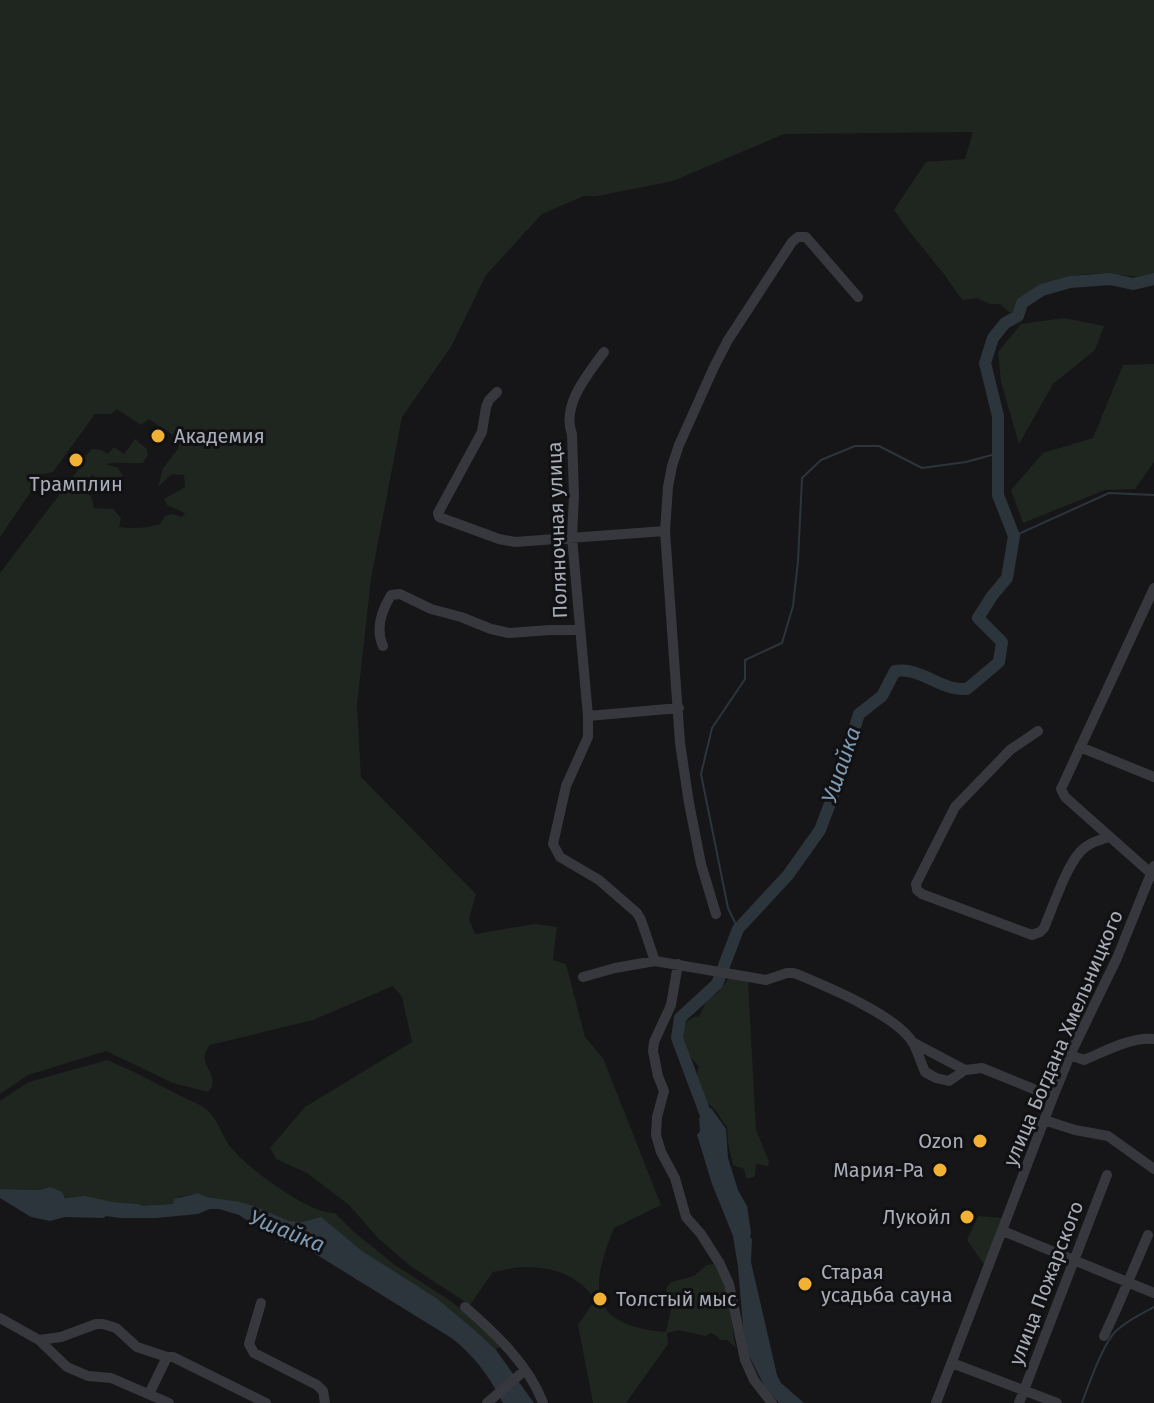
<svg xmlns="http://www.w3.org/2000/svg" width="1154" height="1403" font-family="'Fira Sans',sans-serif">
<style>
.green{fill:#1e261f}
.water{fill:#2c353c}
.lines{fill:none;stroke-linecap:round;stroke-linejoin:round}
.stream{stroke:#2c353c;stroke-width:2}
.river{stroke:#2c353c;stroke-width:12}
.minor{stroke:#37383d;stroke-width:10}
.poi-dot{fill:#f2b134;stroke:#111113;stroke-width:3}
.labels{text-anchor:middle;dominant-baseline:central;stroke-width:6;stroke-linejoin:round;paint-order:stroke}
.poi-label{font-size:20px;fill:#a8adb8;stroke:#111113;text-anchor:start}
.street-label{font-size:20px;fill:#a8adb8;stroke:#111113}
.water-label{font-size:22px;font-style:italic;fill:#7f9bb3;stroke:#111113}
</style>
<rect width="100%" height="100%" fill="#161618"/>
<!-- green -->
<path class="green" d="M0,0h1154v274c-14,5 -29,1 -44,0 -37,-2 -58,5 -90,23l-4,15h-7l-9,-8h-10l-13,-6 -14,2c-9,-10 -15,-22 -24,-32 -15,-19 -31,-37 -45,-58l32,-48 39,-3 8,-27 -189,2 -111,47 -76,15h-13l-42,18 -56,61 -35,72 -49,70 -31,162 -14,126 4,72 115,117 -7,25 6,15 59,-10 23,3 -4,33 13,4 19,73 18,21 58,147 -47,23c-26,64 -24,97 52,104l5,-23 -5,-14 1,-8 4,-5 23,-6 13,-11 7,-1c17,24 16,57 22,84l-9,-8h-7l-2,-3 -7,-4 -6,3 -26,-6 -12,3 1,11 -42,59h-33l-15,-78 17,-25c-15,-24 -41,-33 -69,-33 -10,0 -22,3 -33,5l-23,33 -61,-40 -32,-28 -28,-32 -42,-32 -31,-14 -6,-11 35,-41 107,-65 -10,-45 -9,-11 -80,34 -103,25c-17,20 14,30 -2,47l-35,-9 -67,-32 -78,24 -28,19v-521l78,-103c1,-11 8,-14 14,-21l9,1 7,4 6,-7 10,7 11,-15 12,10 1,6 -5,8c-11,1 -28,-2 -37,1l12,4 4,7 -1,10 -11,7 -18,-18 -7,14 7,11 2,9 19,1 8,9 -2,9c15,2 27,1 41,-3l5,-8 7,-2 10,3 3,-4 -18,-8 -3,-6 21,-12 -1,-12 -12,-1 -14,13 5,-19 15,-19 2,-9 -31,-21 -8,6 -24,-16 -6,5h-16l-42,58 -10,2 -43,63z
M1064,318l40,8 -9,24 -42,34 -34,60 -18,-62 -3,-30 23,-28z
M1154,364v98l-19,27 -30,1 -82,33 -12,-33 32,-37 50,-15 30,-73z
M729,978l19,4 8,148 13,31 -1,5 -12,-2 -1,12 -4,2h-5l-2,-9 -11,-4 -5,-22 -1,-16c-5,-5 -7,-11 -12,-17 -3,-4 -8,-6 -10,-10 -6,-9 -10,-25 -6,-34 -12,-11 -21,-27 -15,-43l12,-7 3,1 9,-19 9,-4z
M107,1060c25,10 48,23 72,35 8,5 20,8 27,14 12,10 15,24 23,36 15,21 81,70 106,68l19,19 41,33 57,37 19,15 30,29 -7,5 -191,-126 -15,-3 -47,-19 -34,-6 -9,-4 -20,4 -5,7 -39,2 -13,4 -3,-2 -38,-1 -30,-20 -10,3 -40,-1v-88l29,-19z
M978,1216l26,2 -19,48 -18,-26z"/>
<!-- water -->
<path class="water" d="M711,1108l15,21 2,29 10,32 9,16 4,27 -1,4 2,2 -1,23 26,113 4,8 23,20h-25l-14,-16 -17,-33 -4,-17 -6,-70 -5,-31 -21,-52 -15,-49 3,-4 -1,-13z
M50,1187l12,5 3,6 15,9 38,1 3,2 13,-4 39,-2 1,-5 24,-6 9,4 33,5 19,6 30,13 14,1 18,-5 41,34 74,47 35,29 25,23 38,53h-31c-14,-27 -26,-44 -50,-64l-144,-89 -13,-8h-10l-4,-4 -23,-10 -20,-13 -20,-6h-9l-12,5 -42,4h-36l-14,-2 -3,2 -38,-1 -15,4 -19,-4 -31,-19v-9l40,1z"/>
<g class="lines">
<!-- stream -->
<path class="stream" d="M1014,536l95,-43 45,2
M738,929l-10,-21 -27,-134 11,-46 33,-49v-19l37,-17 11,-37 5,-45 4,-83 19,-18 34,-14h24l43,22 44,-6 33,-9
M1082,1403c6,-17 21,-59 33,-71 11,-11 26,-18 39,-25"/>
<!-- river -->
<path class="river" d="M710,1126l-33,-88 3,-20 37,-34 21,-55 50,-54 32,-45 17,-45 22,-71 23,-18 13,-25c21,-3 34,9 52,15 6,3 13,3 20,3l32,-27 3,-20 -24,-24 14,-22 15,-18 7,-42 -16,-41v-79l-13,-53 8,-25 12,-15 13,-7 4,-13 20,-13 28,-8 40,-3 23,5 21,-5
M60,1205l25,-3 27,6 25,2"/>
<!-- minor -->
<path class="minor" d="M604,352c-16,22 -43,53 -32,82l2,62 -2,41 16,179v21l-22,49 -13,58 7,13 39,23 38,33 4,7 14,41
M497,392l-8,8 -3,7 -4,25 -44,81 1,4 60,22 16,3 150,-11
M383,646c-8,-17 -1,-36 8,-51l9,-1 31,15 30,8 30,12 18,4 41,-3h29
M588,716l91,-8
M1038,731l-28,19 -55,57 -39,77 1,6 5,4 110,41 8,-3 4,-4c9,-21 22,-61 36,-76 8,-9 19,-12 29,-15
M1080,747l74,30
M1154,876l-89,-79 -4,-8 93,-201
M716,914l-15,-50 -12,-61 -9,-60 -15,-212 3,-44 4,-21 7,-21 35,-78 14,-27 64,-98 6,-5h8l52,60
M678,964l-7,41 -17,37 -1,9 5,25 6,15 -7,26 -1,18 5,17 14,26 11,39 15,17 19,30 9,20 16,76 9,20 18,23
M583,977l32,-9 40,-7 111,19 21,-7h7c29,12 103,42 119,70 5,9 8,20 12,29l11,6 13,3 16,-11 17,-2 71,29
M912,1042l53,28
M1070,1055l14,5c22,-9 46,-23 70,-21
M1044,1120l31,10 33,6 46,33
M1003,1231l151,62
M261,1303l-12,41 5,9 63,32 6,6 2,12
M465,1307c30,26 64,58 78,96
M0,1318l39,22 28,27 21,9 23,2 58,25
M1104,1336l12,-26 32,-75
M39,1340l22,-3 35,-13h7l13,4 21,19 30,10h6l93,46
M952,1363l105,40
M149,1394l18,-37
M487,1403l38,-33
M936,1403l117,-306 17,-42 47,-97 37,-92
M1019,1403l88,-228"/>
</g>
<!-- markers -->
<g class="poi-dot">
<circle cx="158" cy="436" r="8"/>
<circle cx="76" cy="460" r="8"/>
<circle cx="980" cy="1141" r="8"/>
<circle cx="940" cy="1170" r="8"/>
<circle cx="967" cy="1217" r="8"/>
<circle cx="805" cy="1284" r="8"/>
<circle cx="600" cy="1299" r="8"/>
</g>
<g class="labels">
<!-- poi labels -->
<g class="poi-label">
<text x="174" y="436">Академия</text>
<text x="76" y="484" text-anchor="middle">Трамплин</text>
<text x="964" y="1141" text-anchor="end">Ozon</text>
<text x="924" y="1170" text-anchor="end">Мария-Ра</text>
<text x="951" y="1217" text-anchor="end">Лукойл</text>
<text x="821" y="1272">Старая<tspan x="821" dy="23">усадьба сауна</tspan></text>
<text x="616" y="1299">Толстый мыс</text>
</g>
<!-- street labels -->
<g class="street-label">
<text transform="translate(557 530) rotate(-92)">Поляночная улица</text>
<text transform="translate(1063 1038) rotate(-67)">улица Богдана Хмельницкого</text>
<text transform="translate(1046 1283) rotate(-69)">улица Пожарского</text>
</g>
<!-- water labels -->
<g class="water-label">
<text transform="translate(841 765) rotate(-71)">Ушайка</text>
<text transform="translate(287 1231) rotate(22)">Ушайка</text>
</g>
</g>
</svg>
